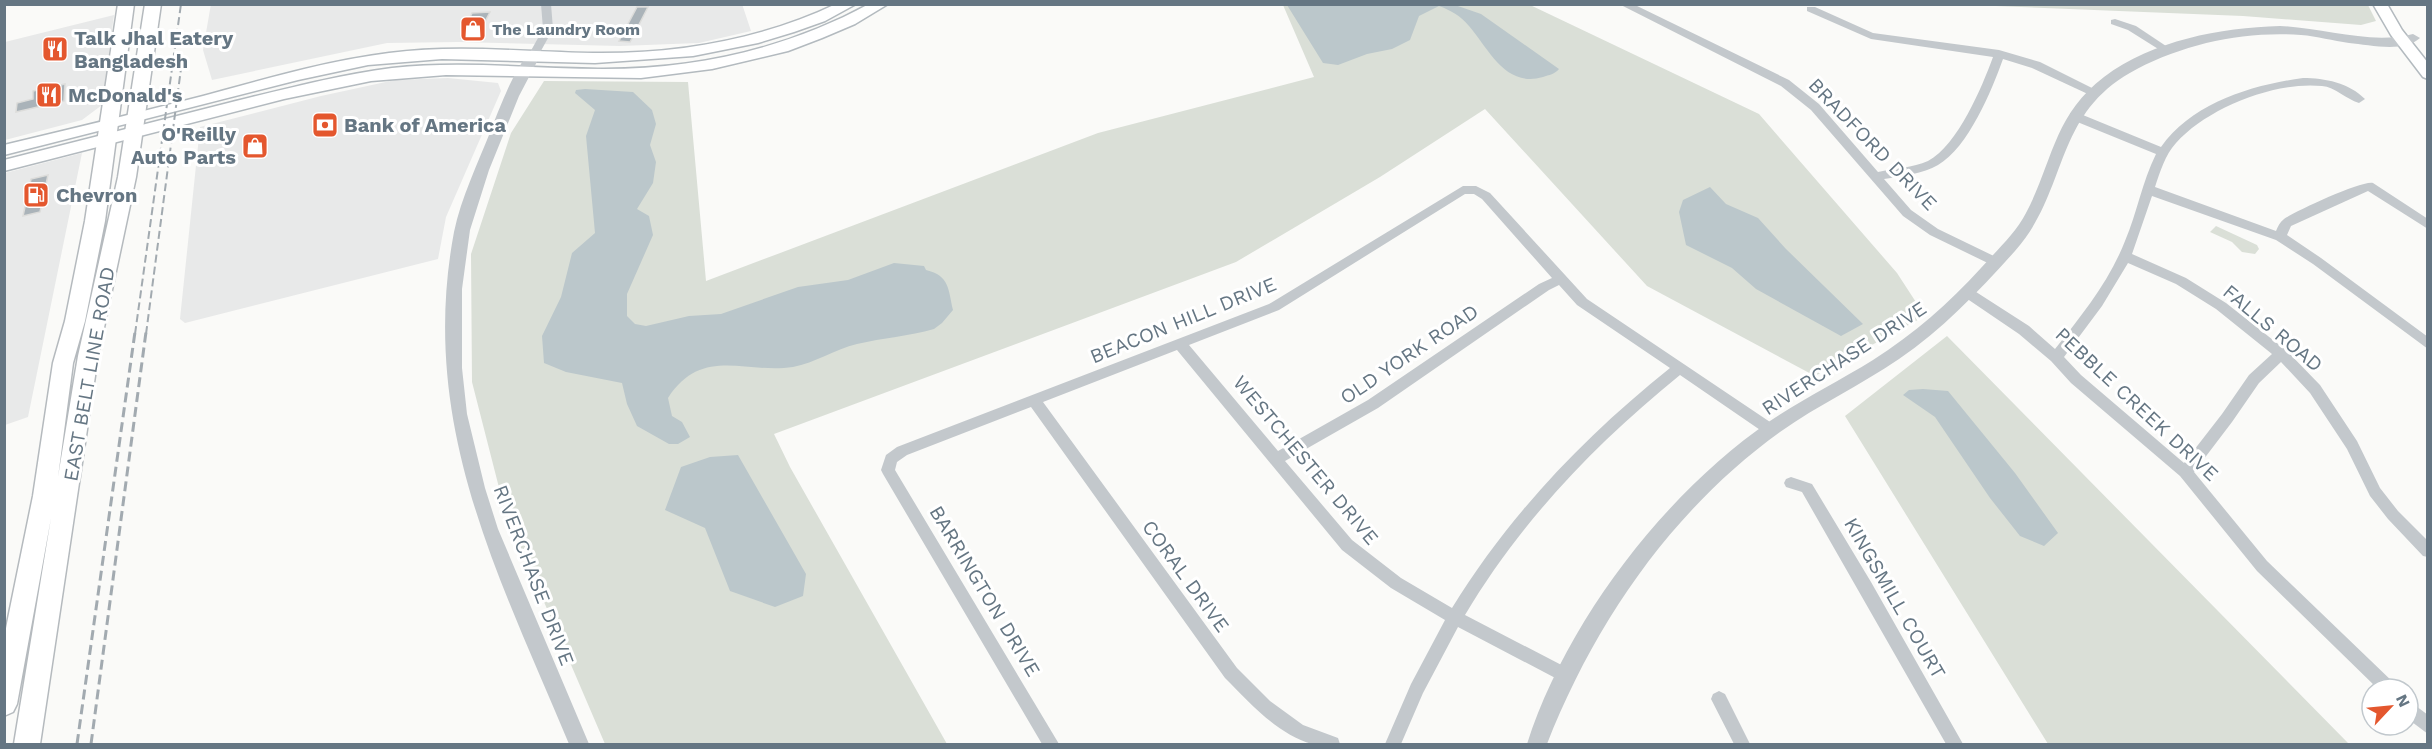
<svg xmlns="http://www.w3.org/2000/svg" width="2432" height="749" font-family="'Work Sans',sans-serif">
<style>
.built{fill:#e8e9e9}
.green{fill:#dadfd7}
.water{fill:#bbc7cb}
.building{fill:#aab3b9;stroke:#dcdcda;stroke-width:1.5}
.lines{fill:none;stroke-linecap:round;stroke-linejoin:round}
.secondary-casing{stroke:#b3babf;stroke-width:3}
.primary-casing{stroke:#b5babe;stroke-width:3}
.minor{fill:#c3c8cc;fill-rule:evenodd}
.tertiary{fill:#c3c8cc;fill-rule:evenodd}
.secondary{fill:#fff;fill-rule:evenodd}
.primary{fill:#fff;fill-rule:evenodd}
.rail-far1{stroke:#a2aab0;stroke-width:2;stroke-dasharray:8 4;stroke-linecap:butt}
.rail{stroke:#a2aab0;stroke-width:3;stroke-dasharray:10 5;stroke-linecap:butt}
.labels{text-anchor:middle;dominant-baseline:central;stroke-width:6;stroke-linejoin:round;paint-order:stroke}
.far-poi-label{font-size:16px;font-weight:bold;fill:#657683;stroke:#fff;text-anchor:start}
.poi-label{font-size:20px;font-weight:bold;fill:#657683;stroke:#fff;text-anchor:start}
.street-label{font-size:20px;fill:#657683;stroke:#fff}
</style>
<rect width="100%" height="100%" fill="#fafaf8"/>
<!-- built -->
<path class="built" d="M211,4h531l9,27 -52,12 -79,3 -162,-4 -71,1 -175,37 -9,-30z
M114,15l-12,90 -20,15 -77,20v-98z
M448,78l50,5 3,8 -55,126 -8,42 -253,64 -5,-4 20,-192 121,-31 74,-16z
M82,153l-54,264 -23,8v-252z"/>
<!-- green -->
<path class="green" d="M1528,4l231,110 138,159 28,43 -110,60 -168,-90 -162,-177 -105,68 -144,85 -462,172 16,33 157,277h-342l-100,-233 -33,-129 -1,-128 40,-121 33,-52 144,1 18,199 392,-148 216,-56 -31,-72z
M2368,5l8,16 -15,4 -118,-9 -273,-11z
M2216,226l41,19 2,4 -4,5 -13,-2 -10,-10 -22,-10z
M1947,336l402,408h-301l-203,-328z"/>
<!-- water -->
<path class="water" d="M1287,5h168l26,9 78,55c-4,5 -10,6 -16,8 -38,11 -54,-28 -74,-51 -8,-10 -19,-16 -30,-20l-20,10 -9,24 -18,9 -25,5 -29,11 -15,-2z
M585,89l48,3 19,18 4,14 -6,21 6,17 -3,21 -16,26 12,7 4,19 -26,59v22l8,8 11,2 43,-10 32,-2 77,-27 50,-7 46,-17 30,3 2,4c24,6 22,19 27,40l-11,13 -8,6c-25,7 -51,9 -77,15 -22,5 -42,19 -64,23 -49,7 -91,-21 -125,31l4,18 10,6 8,15 -12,7h-9l-32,-18 -10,-22 -5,-21 -56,-11 -22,-9 -2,-27 19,-39 11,-44 23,-20 -9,-97 9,-26 -20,-17 1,-3z
M1710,187l16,17 32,14 28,31 77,75 -22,12 -85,-47 -24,-21 -46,-23 -7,-33 4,-12z
M1923,389l25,2 67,82 43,60 -14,13 -24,-10 -30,-38 -55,-81 -32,-22 6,-5z
M738,455l68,119 -3,22 -28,11 -45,-16 -25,-63 -40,-18 16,-43 29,-10z"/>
<!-- building -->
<path class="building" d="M637,7h11l-18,35 -11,-1z
M490,12l-13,25 -16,1 11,-25z
M65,84l-1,17 -48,11 1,-9 16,-4v-8z
M48,175l-8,37 -17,4 8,-37z"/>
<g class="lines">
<defs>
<path id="secondary" d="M836,4h20l-31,17 -31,11 -36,11 -65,13 -98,7 -153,-4 -74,6 -70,15 -294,75v-10c67,-16 133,-32 199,-49 62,-17 123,-35 186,-43 68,-9 136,-1 204,0 84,1 167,-13 243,-49z
M869,4h19l-33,20 -33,14 -34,13 -76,18 -71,9 -195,-3 -75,6 -87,18 -280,72v-11c76,-19 152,-39 228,-58 53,-13 106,-27 160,-34 70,-8 141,1 212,1 93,0 184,-21 265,-65z
M2373,4h14l15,26 26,33v16l-5,-2 -32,-42z"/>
<path id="primary" d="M118,4h16l-29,217 -20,100 -12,42 -15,114 20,-121 40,-179 27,-173h16l-25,173 -38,179 -58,388h-26l37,-226 -34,186 -4,8 -9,4v-78l29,-142 20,-133 12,-42 20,-100z"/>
</defs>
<!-- secondary casing -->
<use href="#secondary" class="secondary-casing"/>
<!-- primary casing -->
<use href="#primary" class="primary-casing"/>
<!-- minor -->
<path class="minor" d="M541,4h10l2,25 -16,29 -4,2 -5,-4 15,-27z
M1619,4h14l156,76 30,24 59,68c16,-4 35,-4 50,-11 30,-16 54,-74 65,-104l-122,-18 -64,-28v-4h8l58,26 126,17 41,12 60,30 -6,4 -4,-1 -58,-27 -29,-9c-11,31 -35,89 -65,106 -15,9 -36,11 -54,14l27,31 27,19 62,30 2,3 -2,3 -4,2 -66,-32 -27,-19 -92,-106 -30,-24z
M2115,19l21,7 36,24 -5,3 -4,-1 -35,-22 -17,-6v-4z
M2303,78c22,0 46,5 62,21l-6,4c-13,-4 -24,-16 -37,-17 -47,-5 -115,22 -146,57 -11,12 -16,29 -21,44l121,44c2,-5 4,-9 8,-12 12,-8 78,-39 89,-36l55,36v10l-60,-38 -77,35 -4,9 34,23 107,79v12l-115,-85 -37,-24 -124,-44 -20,58 54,24 40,25 61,48 33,34 37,56 23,47 18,23 30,30v16l-5,-1 -35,-37 -18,-23 -23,-47 -37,-56 -29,-31 -22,21 -27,39 -38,50 73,89 128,123 2,5h-19l-121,-118 -77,-95 -109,-93 -20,-22 -32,-27 -56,-38 -1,-3 6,-5 5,2 56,36 26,23c27,-34 55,-69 70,-108 12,-28 17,-59 31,-87l-86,-35v-6h8l83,34c31,-44 91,-62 142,-69zM2128,263l48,21 40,25 56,45 -23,21 -27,39 -38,49 -103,-88 -17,-18 38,-51z
M1463,186h13l14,7 97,106 189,127 2,4 -2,4h-10l-86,-59c-85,69 -159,146 -215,240l108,56 2,5 -2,5 -6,2 -6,-2 -103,-54 -35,66 -22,51h-16l26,-60 34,-64 -54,-32 -49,-38 -165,-200 -134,52 194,266 33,33 33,24 35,13 2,6c-9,0 -20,2 -28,0 -35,-10 -62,-41 -87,-66l-194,-271 -124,48 -10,7 -2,8 164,274h-17l-159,-270 -2,-4 5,-15 11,-8 372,-143zM1465,194h9l8,5 70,79 -13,6 -171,116 -90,51 -89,-106 90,-35zM1559,285l18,20 93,63c-86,69 -160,146 -218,240l-51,-30 -49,-38 -67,-79 93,-53 171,-118z
M1791,477l21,7 59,98 92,162h-17l-144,-252 -16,-5 -2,-4 2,-4z
M1719,691l6,3 25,50h-16l-23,-45 2,-5z
M2408,700l20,15v19l-20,-15z"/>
<!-- tertiary -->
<path class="tertiary" d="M2280,26c43,2 91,19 133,8l7,4c-16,15 -50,7 -71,5 -16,-2 -32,-7 -48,-8 -56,-4 -114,8 -164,34 -85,44 -67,120 -122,182 -36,40 -72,78 -116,108 -38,26 -81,46 -119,73 -108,78 -185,190 -233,312h-20c39,-122 137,-250 243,-323 33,-22 69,-40 103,-61 41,-26 76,-57 108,-92 16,-18 34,-34 45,-55 27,-51 27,-97 78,-136 49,-37 116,-49 176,-51z
M533,52l7,4 -21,40 -30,74 -19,60 -8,59v79l5,46 18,74 13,41 91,215h-20c-71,-170 -151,-320 -115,-512 7,-34 24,-69 37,-102 6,-15 28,-75 42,-78z"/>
<!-- secondary -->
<use href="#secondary" class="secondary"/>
<!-- primary -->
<use href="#primary" class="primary"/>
<!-- rail-far1 -->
<path class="rail-far1" d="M135,334l46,-330
M146,334l36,-273"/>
<!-- rail -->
<path class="rail" d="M77,744l58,-412
M91,744l55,-412"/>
</g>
<!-- icons -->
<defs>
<symbol id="shop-square" viewBox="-11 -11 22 22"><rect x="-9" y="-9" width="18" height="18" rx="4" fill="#e4572e" stroke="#fff"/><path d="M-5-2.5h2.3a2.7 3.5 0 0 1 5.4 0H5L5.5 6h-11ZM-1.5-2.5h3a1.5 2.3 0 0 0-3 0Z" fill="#fff"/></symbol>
<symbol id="restaurant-square" viewBox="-11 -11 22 22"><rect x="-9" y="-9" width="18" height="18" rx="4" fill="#e4572e" stroke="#fff"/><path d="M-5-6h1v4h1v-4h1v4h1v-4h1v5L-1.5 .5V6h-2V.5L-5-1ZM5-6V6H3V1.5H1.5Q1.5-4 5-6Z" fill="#fff"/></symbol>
<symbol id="bank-square" viewBox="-11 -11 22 22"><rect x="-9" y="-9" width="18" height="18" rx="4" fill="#e4572e" stroke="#fff"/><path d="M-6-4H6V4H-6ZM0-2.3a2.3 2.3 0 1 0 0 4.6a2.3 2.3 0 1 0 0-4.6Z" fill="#fff"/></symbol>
<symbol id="fuel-square" viewBox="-11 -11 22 22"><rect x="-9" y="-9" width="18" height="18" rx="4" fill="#e4572e" stroke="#fff"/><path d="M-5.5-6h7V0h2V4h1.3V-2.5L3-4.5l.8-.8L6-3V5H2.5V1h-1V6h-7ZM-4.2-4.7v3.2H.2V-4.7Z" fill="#fff"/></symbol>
</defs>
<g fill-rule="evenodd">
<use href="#shop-square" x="458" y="14" width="30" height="30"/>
<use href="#restaurant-square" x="40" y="34" width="30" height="30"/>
<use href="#restaurant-square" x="34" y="80" width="30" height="30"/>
<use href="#bank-square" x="310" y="110" width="30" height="30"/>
<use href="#shop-square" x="240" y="131" width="30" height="30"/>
<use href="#fuel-square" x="21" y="180" width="30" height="30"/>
</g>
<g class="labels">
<!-- far-poi labels -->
<g class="far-poi-label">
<text x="492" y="29">The Laundry Room</text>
</g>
<!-- poi labels -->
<g class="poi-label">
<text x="74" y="38">Talk Jhal Eatery<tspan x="74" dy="23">Bangladesh</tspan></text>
<text x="68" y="95">McDonald's</text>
<text x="344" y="125">Bank of America</text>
<text x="236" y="134" text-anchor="end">O'Reilly<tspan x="236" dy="23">Auto Parts</tspan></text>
<text x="56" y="195">Chevron</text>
</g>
<!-- street labels -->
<g class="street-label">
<text transform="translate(1873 144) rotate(46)">BRADFORD DRIVE</text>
<text transform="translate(1183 320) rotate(-22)">BEACON HILL DRIVE</text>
<text transform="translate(2273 328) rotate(40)">FALLS ROAD</text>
<text transform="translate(1409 354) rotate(-34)">OLD YORK ROAD</text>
<text transform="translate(1844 358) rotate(-33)">RIVERCHASE DRIVE</text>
<text transform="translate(89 374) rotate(-80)">EAST BELT LINE ROAD</text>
<text transform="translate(2137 404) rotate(43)">PEBBLE CREEK DRIVE</text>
<text transform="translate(1306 460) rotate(50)">WESTCHESTER DRIVE</text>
<text transform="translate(534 575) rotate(69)">RIVERCHASE DRIVE</text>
<text transform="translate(1186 576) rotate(54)">CORAL DRIVE</text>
<text transform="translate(985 591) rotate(59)">BARRINGTON DRIVE</text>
<text transform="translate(1895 598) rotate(60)">KINGSMILL COURT</text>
</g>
</g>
<!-- border -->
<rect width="2432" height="749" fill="none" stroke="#657683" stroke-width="12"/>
<!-- north arrow -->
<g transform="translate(2390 707) rotate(64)"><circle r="28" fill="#ffffff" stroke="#c1c8cd" stroke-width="1.5"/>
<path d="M0-4.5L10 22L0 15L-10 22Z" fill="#e4572e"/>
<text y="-9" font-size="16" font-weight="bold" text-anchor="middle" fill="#657683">N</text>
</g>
</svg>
